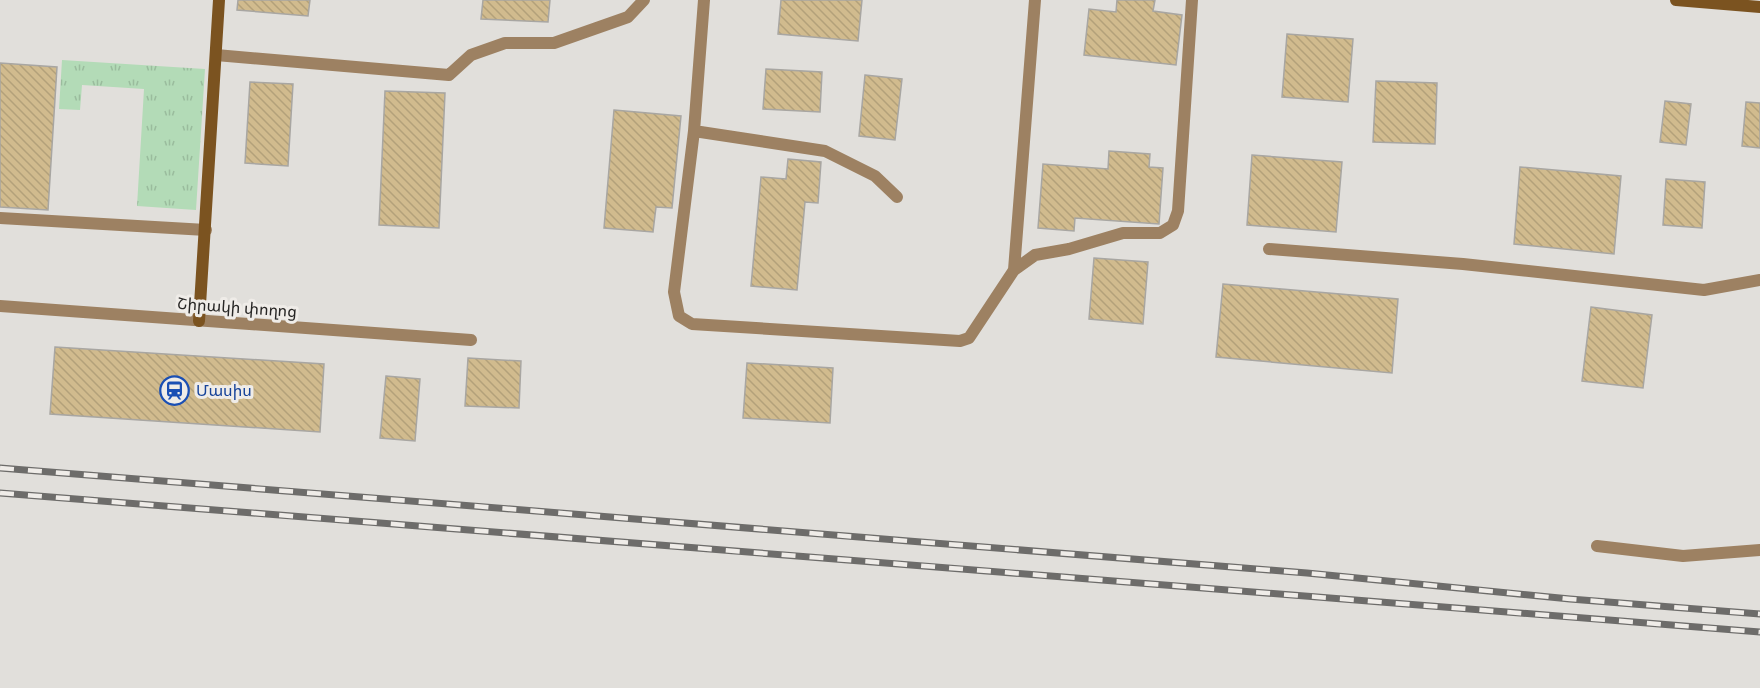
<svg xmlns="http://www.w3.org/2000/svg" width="1760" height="688" font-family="'PT Serif','Noto Sans Armenian',serif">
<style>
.grass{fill:url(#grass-tufts)}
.building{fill:url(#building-back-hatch);stroke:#a8a6a2;stroke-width:1.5}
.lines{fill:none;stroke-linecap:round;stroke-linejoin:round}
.lane{stroke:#9d8162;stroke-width:12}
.street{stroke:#9d8162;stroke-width:12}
.secondary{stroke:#7b5320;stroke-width:12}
.rail-casing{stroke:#6d6c6a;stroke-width:7}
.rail{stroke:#efece8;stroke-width:4.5;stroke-dasharray:14;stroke-linecap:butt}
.labels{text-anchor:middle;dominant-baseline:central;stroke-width:6;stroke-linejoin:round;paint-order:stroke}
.street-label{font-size:16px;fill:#272625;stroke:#efece8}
.transit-label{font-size:16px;fill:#164399;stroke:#efece8;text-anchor:start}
</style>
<defs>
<pattern id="grass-tufts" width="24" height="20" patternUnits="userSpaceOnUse" patternTransform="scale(1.5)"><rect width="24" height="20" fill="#b3dbb7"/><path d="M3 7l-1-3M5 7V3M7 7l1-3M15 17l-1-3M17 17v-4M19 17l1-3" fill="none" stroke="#9abc9d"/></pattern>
<pattern id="building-back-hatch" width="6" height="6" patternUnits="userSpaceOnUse" patternTransform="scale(1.5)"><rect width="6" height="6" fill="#d1bb8e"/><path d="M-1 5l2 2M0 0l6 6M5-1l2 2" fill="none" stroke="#b3a17a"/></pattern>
</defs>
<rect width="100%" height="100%" fill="#e1dfdb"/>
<!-- grass -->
<path class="grass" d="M62,60l143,9 -9,141 -59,-4 7,-117 -62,-4 -2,25 -21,-1z"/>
<!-- building -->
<path class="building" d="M238,0h72l-2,16 -71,-6z
M483,0h67l-2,22 -67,-3z
M781,0h81l-4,41 -80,-7z
M1117,0h38l-2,11 29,4 -6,50 -92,-10 5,-46 27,3z
M1287,34l66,5 -5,63 -66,-5z
M0,63l57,4 -9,143 -48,-3z
M766,69l56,3 -2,40 -57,-3z
M865,75l37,4 -7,61 -36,-4z
M1376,81l61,2 -2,61 -62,-2z
M250,82l43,2 -5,82 -43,-3z
M385,91l60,2 -6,135 -60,-3z
M1665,101l26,3 -5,41 -26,-3z
M1746,102l14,1v45l-18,-2z
M614,110l67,6 -9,92 -16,-1 -3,25 -49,-4z
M1109,151l41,3 -1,13 14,1 -4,56 -84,-6 -1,13 -36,-3 5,-64 65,5z
M1252,155l90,7 -6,70 -89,-7z
M788,159l33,3 -3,41 -13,-1 -8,88 -46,-4 10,-109 25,2z
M1520,167l101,9 -7,78 -100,-10z
M1666,179l39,3 -3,46 -39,-3z
M1094,258l54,4 -5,62 -54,-5z
M1223,284l175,15 -6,74 -176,-16z
M1591,307l61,8 -9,73 -61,-7z
M55,347l269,17 -4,68 -270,-18z
M468,358l53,3 -2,47 -54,-2z
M747,363l86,5 -3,55 -87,-5z
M386,376l34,3 -5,62 -35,-3z"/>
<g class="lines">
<!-- lane -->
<path class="lane" d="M704,0l-10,131 -20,161 5,24 13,8 268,17 9,-3 45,-68 21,-15 34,-6 54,-16h37l13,-8 5,-14 14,-211
M216,55l233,20 22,-20 34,-12h49l74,-26 16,-17
M694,131l131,20 50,25 22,21
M0,218l206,12
M1269,249l194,15 241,26 56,-10
M1014,270l21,-270
M1597,546l86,10 77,-6"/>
<!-- street -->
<path class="street" d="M0,306l471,34"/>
<!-- secondary -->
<path class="secondary" d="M1676,0l84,7
M199,321l20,-321"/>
<defs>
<path id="rail" d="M0,468l1307,105 263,26 190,15
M0,493l1760,139"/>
</defs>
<!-- rail casing -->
<use href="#rail" class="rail-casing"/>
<!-- rail -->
<use href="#rail" class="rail"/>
</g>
<!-- icons -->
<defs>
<symbol id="station-ring" viewBox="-11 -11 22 22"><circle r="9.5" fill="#efece8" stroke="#1a4fb4" stroke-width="1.5"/><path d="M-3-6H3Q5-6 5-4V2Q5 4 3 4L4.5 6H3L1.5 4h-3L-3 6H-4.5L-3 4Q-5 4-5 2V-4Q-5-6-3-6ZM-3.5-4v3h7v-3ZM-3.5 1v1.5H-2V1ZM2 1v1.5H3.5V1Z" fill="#1a4fb4"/></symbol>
</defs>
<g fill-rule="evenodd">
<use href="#station-ring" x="158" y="374" width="33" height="33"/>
</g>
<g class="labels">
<!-- street labels -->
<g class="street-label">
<text transform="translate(237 307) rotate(4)">Շիրակի փողոց</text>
</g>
<!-- transit labels -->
<g class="transit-label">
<text x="196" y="390">Մասիս</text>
</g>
</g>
</svg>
